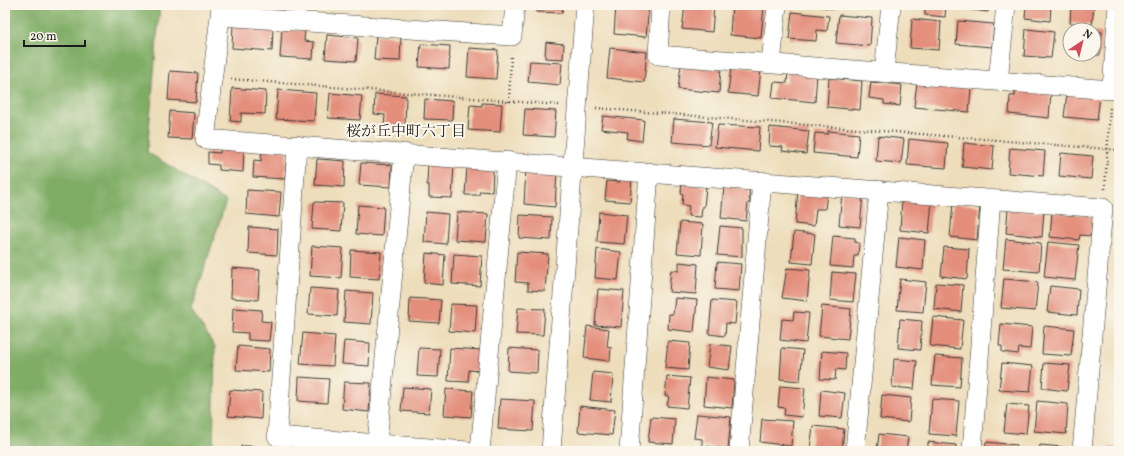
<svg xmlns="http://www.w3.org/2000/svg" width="1124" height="456" font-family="Vollkorn,'Noto Serif JP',serif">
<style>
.forest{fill:#80ad66;stroke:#4e6441}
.building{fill:#e48e7b}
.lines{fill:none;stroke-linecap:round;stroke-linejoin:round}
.minor-casing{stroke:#3b3934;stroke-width:20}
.path{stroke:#3b3934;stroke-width:2.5;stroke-dasharray:1 3;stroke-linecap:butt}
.minor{stroke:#fff;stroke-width:19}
.labels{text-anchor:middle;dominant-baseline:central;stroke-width:4;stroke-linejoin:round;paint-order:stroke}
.neighbourhood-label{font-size:15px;fill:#1c1c1c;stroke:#fbf7ec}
</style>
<rect width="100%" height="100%" fill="#fbf7ec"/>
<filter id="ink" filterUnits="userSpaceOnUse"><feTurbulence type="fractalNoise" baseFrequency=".025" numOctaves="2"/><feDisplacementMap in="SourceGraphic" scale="8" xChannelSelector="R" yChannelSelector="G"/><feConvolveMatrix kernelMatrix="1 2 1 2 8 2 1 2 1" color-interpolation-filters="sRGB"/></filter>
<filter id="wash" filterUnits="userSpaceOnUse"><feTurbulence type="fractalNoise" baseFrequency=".012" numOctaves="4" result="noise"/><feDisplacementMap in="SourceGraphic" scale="16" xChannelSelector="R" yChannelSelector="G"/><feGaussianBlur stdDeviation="0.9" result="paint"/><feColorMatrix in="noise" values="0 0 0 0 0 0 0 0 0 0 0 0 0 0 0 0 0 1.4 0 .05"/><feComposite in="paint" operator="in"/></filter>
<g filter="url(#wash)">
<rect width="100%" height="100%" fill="#edddba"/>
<!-- forest -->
<path class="forest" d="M5,5h155l-13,147 79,49 -35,109 24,37 -2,104h-208z"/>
<g id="blocks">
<!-- building -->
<path class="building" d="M537,5h26l-1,8 -26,-1z
M616,5l33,1 -3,31 -32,-3z
M685,5l29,2 -2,25 -30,-3z
M732,5l32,2 -3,31 -31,-3z
M809,5h26v4z
M925,5h21l-1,12 -20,-2z
M958,5h31l-1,7 -30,-4z
M1026,5h25l-1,16 -25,-3z
M1071,5h23l-2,20 -22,-2z
M792,12l37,4 -2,15 -10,-1 -1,11 -27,-2z
M839,15l33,3 -2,28 -34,-3z
M912,19l29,3 -2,28 -29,-2z
M958,21l36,3 -2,23 -36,-3z
M233,23l40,3 -1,25 -40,-3z
M282,29l23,2 -1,10 10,1 -1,17 -33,-2z
M1026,29l28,3 -3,26 -27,-2z
M1094,31l8,1 -2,23h-6z
M327,35l31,3 -2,23 -31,-2z
M376,35l25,2 -1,24 -26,-1z
M546,42l18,2 -1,15 -18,-1z
M421,44l29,2 -1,23 -30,-2z
M469,48l29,2 -2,29 -29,-2z
M610,48l37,4 -3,30 -37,-4z
M530,61l32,2 -2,22 -32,-3z
M681,65l40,3 -2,25 -41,-4z
M731,67l30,2 -3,27 -30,-3z
M170,71l28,2 -2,29 -28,-2z
M788,71l29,3 -2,28 -43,-4 2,-16 13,1z
M829,78l33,3 -2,29 -33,-3z
M871,82l31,3 -2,21 -16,-2v-4l-15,-2z
M917,82l54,6 -2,24 -55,-5z
M232,88l34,3 -1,23 -24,-1v9l-11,-1z
M1015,88l36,4 -2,26 -40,-4 1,-18h5z
M278,90l38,3 -2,28 -38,-2z
M330,93l32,3 -2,24 -32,-2z
M1067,93l33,3 -3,24 -33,-3z
M375,94l31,2 -1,31 -21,-1 1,-11 -11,-1z
M425,99l28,2 -1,19 -28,-1z
M482,103l20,1 -2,28 -32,-2 2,-25 12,1z
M525,109l31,2 -2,26 -31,-2z
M170,111l24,2 -2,26 -24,-1z
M603,116l41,4 -2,21 -15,-2 1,-7 -27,-3z
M674,119l38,3 -3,23 -37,-3z
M718,125l42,2 -2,24 -43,-4z
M770,127l39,4 -3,23 -24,-3 1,-4 -14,-1z
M828,131l31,3 -2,23 -44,-4 2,-20 13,1z
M878,136l26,3 -3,24 -25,-2z
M909,139l39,4 -2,25 -39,-3z
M964,143l30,3 -2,24 -30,-3z
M221,146l23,2 -1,24 -24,-2v-5l-11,-1v-12l12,1z
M1010,148l35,3 -2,25 -35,-3z
M262,149l25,2 -2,28 -32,-2 1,-17 7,1z
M1061,153l32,3 -2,23 -32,-3z
M317,159l28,2 -1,26 -29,-2z
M428,162l26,2 -2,34 -23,-1v-12h-2z
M361,163l31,2 -1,22 -32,-2z
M467,167l26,2 -1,23 -12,-1 -1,4h-14z
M526,169l31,2 -2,36 -31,-3z
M620,176l12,1 -2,25 -25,-2 2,-19 13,1z
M682,181l24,6 -2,20h-2l-1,10 -13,-1 1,-10 -7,-1 1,-11 -2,-1z
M724,186l25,2 1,15h-2l-2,18 -25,-3z
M247,190l34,2 -2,25 -33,-3z
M798,190l29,3 -2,16h-9l-2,17 -19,-2z
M842,193l21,2 -3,32 -21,-2z
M902,199l30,2 -3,32 -29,-3z
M314,202l29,1 -2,28 -29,-2z
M953,203l27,3 -3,34 -27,-3z
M358,205l26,2 -2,29 -26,-2z
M1008,209l36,3 -2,25 -36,-4z
M426,212l22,2 -2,30 -22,-2z
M457,212l31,2 -2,28 -31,-2z
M599,212l28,3 -3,29 -27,-2z
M1052,212l41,4 -2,20 -11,-1 -1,5 -29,-3z
M520,215l32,2 -1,23 -32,-2z
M680,222l23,2 -2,31 -24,-2z
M720,226l22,2v29l-25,-2z
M249,227l29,2 -1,26 -29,-2z
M794,232l21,2 -3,30 -21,-2z
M833,236l22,2v4l4,1 -1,13h-4l-1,12 -23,-2z
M899,237l26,3 -2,30 -27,-3z
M1006,239l35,4 -2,29 -36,-3z
M1048,242l31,3 -4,35 -31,-3z
M312,246l31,2 -2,30 -31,-2z
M944,247l25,2 -2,30 -26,-3z
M597,249l24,3 -3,28 -23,-2z
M351,250l30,2 -2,27 -29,-2z
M517,252l31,2 -3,37 -17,-1v-7l-13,-1z
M426,253l19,2 -2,30 -19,-2z
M454,254l28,2 -2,30 -28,-2z
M679,262l19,2 -2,30 -27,-2 2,-22 8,1z
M717,262l24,2 -2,27 -24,-2z
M232,268l28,2 -2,30 -27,-2z
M787,268l23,2 -3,31 -25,-3z
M832,272l24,2 -3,28 -23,-2z
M900,279l26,3 -3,30 -26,-2z
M1004,279l34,3 -3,29 -34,-3z
M936,283l27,2 -2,27 -27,-3z
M1050,286l29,3 -2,26 -30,-3z
M310,288l29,2 -2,26 -29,-2z
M598,289l26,2 -3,36 -26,-2z
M346,291l27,2 -2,31 -27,-2z
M410,298l31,2 -2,23 -30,-2z
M675,298l22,2 -3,32 -26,-3 1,-15h4z
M712,300l25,2 -2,22 -9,-1 -1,13 -16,-2z
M451,304l26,1 -2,28 -26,-2z
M822,306l29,3 -3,30 -29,-3z
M233,308l29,2 -1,11 10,1 -2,19 -21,-1v-7l-16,-1z
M518,308l27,1 -2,26 -27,-1z
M794,312l15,1 -3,30 -26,-3 2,-21 11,1z
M933,317l30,3 -3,29 -30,-3z
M900,319l22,2 -2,29 -22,-2z
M1001,324l31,3 -2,22 -11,-1 -1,6 -16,-2v-6h-3z
M587,326l22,3 -2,17 4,1 -1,14 -26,-3z
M1044,326l30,3 -3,27 -29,-2z
M303,333l32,3 -2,30 -33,-2z
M344,341l26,2 -1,23 -27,-2z
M668,341l22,2 -2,27 -23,-2z
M710,344l22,2 -3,24 -22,-3z
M238,346l32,3 -1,23 -33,-2z
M419,348l21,1 -2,28 -21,-1z
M450,348l32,2 -2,21 -11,-1 -1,12 -20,-1z
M509,348l29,2 -1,23 -29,-2z
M782,348l21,2 -3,31 -20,-2z
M822,351l24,2 -1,17 -9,-1 -1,11 -15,-1z
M935,356l27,2 -2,29 -28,-2z
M894,359l23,2 -3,28 -22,-2z
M1002,363l31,3 -3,26 -31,-2z
M1044,363l26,2 -3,26 -25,-3z
M593,372l20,2 -2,28 -21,-2z
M667,376l23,2 -3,30 -20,-2 2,-10h-4z
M299,377l30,2 -2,24 -29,-2z
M706,377l28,3 -2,28 -28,-3z
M344,382l27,1 -2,29 -27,-3z
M780,386l25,2 -3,29 -18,-2 1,-7 -7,-1z
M403,387l28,2 -2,24 -28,-2z
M446,389l27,2 -2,26 -27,-2z
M230,390l32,2 -1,27 -33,-3z
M821,390l24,3 -3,25 -23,-2z
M882,395l29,3 -2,24 -29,-3z
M500,399l35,2 -2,30 -35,-2z
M932,399l27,2 -3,35 -27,-2z
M1037,401l31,3 -2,30 -32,-3z
M1007,404l22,2 -3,28 -22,-2z
M580,406l35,4 -3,25 -34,-3z
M697,414l34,3 -3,32 -26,-3v-7l-8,-1z
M651,417l24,2 -2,25 -25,-2z
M762,419l31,2 -2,25 -31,-4z
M813,426l31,3 -2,22 -32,-2z
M879,434l29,3 -2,14h-29z
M928,442l28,3 -1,6h-27z
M986,442l31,3 -1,6h-31z
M1040,445l33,3v3h-34z
M241,446h15l-1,5h-14z
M304,446l38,2v3h-38z
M1109,447l10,1v3h-11z"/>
</g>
</g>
<g filter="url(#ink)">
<use href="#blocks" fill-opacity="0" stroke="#3b3934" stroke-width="1"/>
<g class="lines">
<defs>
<path id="minor" d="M221,5l-1,11 292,20 3,-31
M661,5l-3,50 454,35 6,-85
M220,16l-15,123 898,69 -21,243
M771,64l6,-59
M884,72l7,-67
M998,81l8,-76
M297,145l-20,291 190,15
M377,444l27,-291
M480,451l27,-290
M551,451l34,-446
M629,451l20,-279
M739,451l23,-270
M855,451l24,-261
M972,451l19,-252"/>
</defs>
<!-- minor casing -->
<use href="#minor" class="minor-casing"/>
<!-- path -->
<path class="path" d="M231,79l328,26
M509,102l2,-47
M596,108l523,42
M1105,189l5,-81"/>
<!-- minor -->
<use href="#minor" class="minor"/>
</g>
</g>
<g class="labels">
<!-- neighbourhood labels -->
<g class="neighbourhood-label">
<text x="406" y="132">桜が丘中町六丁目</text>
</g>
</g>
<!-- margin -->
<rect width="1124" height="456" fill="none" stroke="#fbf7ec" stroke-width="20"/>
<!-- north arrow -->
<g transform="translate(1082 42) rotate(35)"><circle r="19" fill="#fbf7ec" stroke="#a29f99"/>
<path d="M0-3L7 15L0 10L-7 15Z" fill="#d1495b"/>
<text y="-6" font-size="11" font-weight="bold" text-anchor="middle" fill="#1c1c1c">N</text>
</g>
<!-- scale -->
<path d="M24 40v6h61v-6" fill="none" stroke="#1c1c1c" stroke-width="2"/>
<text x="30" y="40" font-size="12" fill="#1c1c1c" stroke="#fbf7ec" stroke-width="3" paint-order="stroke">20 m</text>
</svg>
